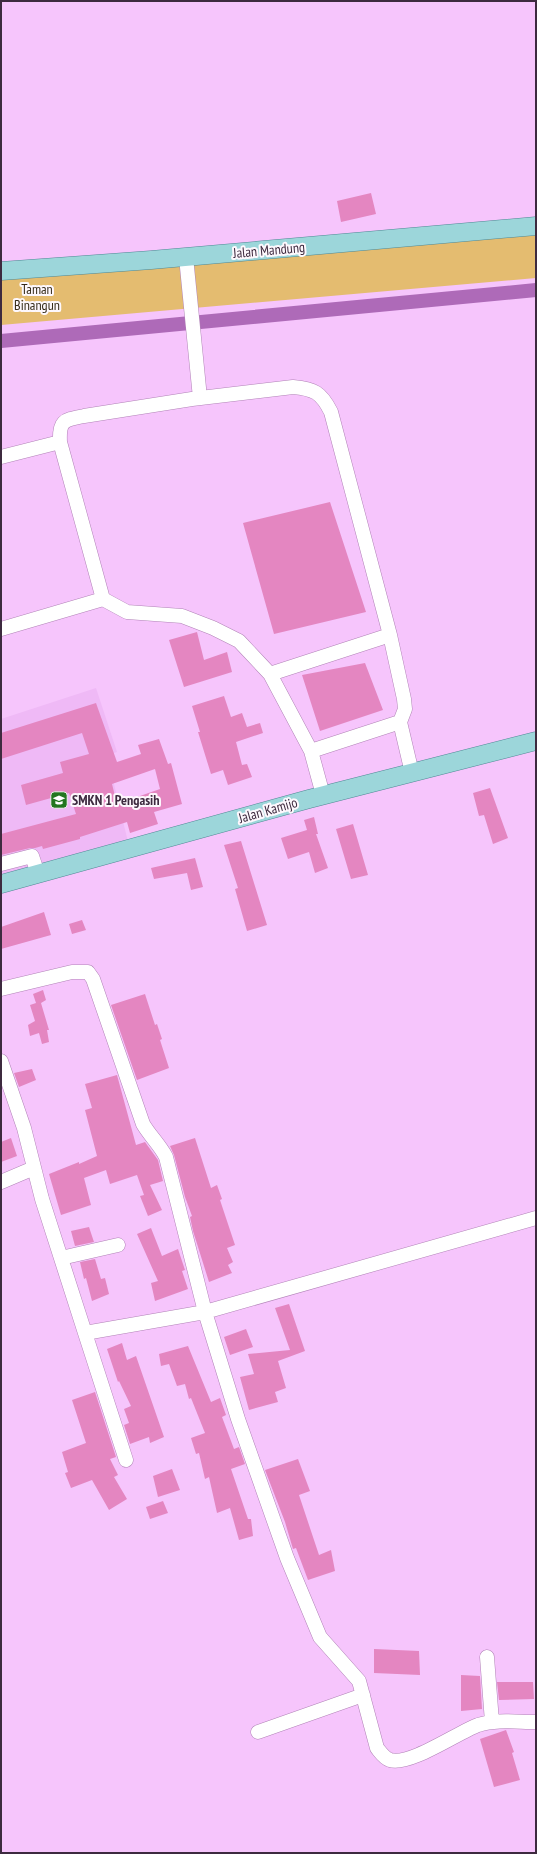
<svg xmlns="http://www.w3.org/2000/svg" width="537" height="1854" font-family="'PT Sans Narrow',sans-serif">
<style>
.built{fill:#efb9f6}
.green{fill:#e4bc70}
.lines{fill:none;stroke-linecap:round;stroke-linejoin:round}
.canal{stroke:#ae6ab8;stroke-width:14}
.building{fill:#e486c1;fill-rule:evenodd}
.minor-casing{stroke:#b183b7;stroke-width:15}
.major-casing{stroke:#508894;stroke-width:19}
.minor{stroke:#fff;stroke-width:14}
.major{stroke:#9cd6da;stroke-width:18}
.labels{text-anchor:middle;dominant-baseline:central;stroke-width:4;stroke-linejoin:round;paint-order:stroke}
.street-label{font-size:14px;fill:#3d2a3f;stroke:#fdf8fd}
.park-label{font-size:14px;fill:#352b19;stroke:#fdf8fd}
.poi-label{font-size:14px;font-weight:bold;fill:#3d2a3f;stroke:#fdf8fd;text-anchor:start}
</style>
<rect width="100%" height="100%" fill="#f6c5fc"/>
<!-- built -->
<path class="built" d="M96,688l21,64 -10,3 22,91 -128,34v-161z"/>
<!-- green -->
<path class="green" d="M536,233v45l-535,47v-49z"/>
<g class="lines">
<!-- canal -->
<path class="canal" d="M1,341l535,-51"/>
</g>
<!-- building -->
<path class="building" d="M371,193l5,21 -35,8 -4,-21z
M330,502l36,110 -92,22 -31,-111z
M197,632l7,28 23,-8 5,20 -48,15 -15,-47z
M365,663l18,47 -63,21 -18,-56z
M224,696l7,21 11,-4 5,14 13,-4 3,10 -27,9 6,23 5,-1 5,13 -24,8 -5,-15 -12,4 -13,-42h2l-8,-26z
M96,703l21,59 24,-8 -3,-9 21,-6 9,25 3,-1 11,41 -28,8 4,12 -28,9 -3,-11 -47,15v2l-37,10 -1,-3 -7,2h-5l-29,7v-21l75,-20 -7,-21 -43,12 -5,-20 42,-12 -3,-11 29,-8 -7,-21 -81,26v-26zM155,769l5,20 -43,15 -5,-20z
M490,788l18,50 -15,6 -9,-29 -5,1 -6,-23z
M314,817l4,17h-2l12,34 -13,5 -6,-21 -21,7 -7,-21 26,-8 -3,-10z
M353,824l15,51 -17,4 -15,-50z
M241,841l26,84 -20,6 -12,-42 3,-1 -14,-43z
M195,858l8,29 -12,3 -4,-17 -33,6 -3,-11z
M44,912l7,23 -50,14v-22z
M82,920l4,10 -14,4 -3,-10z
M43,990l3,10 -5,3 8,27h-2l2,12 -7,2 -3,-11 -9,3 -2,-11 7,-4 -5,-16 6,-2 -3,-9z
M145,994l10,31 2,-1 5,15 -2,1 9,28 -32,12 -26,-75z
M32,1069l4,11 -17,7 -5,-14z
M117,1075l19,70 9,-3 13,18 5,21 -13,4 12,25 -14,6 -8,-20 4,-1 -7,-20 -27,9 -4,-14 -22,8 7,27 -30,10 -12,-41 30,-12v2l18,-8 -12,-46 7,-2 -7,-24z
M11,1138l6,18 -16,6v-20z
M195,1138l16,50 6,-3 5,14 -2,1 15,45 -8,3 6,14 -5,3 4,8 -23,9 -16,-51 -3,-14 2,-1 -7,-19 -11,-42 -4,-9z
M89,1227l5,15 -19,4 -4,-15z
M151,1228l11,28 16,-7 7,21 -3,1 6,18 -33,12 -4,-18 7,-2 -21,-47z
M95,1259l6,20 4,-1 4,16 -17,7 -6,-23 -2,1 -4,-17z
M289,1304l16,47 -27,10 8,27 -11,4 3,10 -29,8 -9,-33 14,-3 -6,-20 42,-4 -15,-42z
M246,1329l7,18 -23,8 -6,-18z
M122,1343l5,17 9,-4 28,81 -14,6 -1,-6 -19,7 -6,-19 5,-2 -5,-14 7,-3 -12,-25 -1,1 -11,-33z
M188,1346l23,56 9,-4 6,17 -4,2 12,32 5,-2 6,17 -14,5 17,50h3l2,17 -14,4 -9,-32 -13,5 -8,-36 -4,2 -6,-26 -3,1 -5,-16 14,-5 -14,-35 -2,1 -4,-15 -8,2 -8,-22 -8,2 -2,-12z
M95,1392l21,65 -6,2 8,16 -4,2 13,22 -18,11 -17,-30 -21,8 -6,-15 3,-1 -6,-20 24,-9 -14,-43z
M298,1459l12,32 -11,4 20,60 12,-5 4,21 -27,9 -12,-32 -3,1 -8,-27 -20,-52z
M172,1469l8,21 -22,7 -5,-21z
M163,1501l5,12 -18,6 -4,-12z
M374,1649l45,2 1,24 -46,-2z
M461,1675l19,1 2,33 -21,2z
M497,1682h36l1,17 -35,1z
M506,1730l8,22 -2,1 8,27 -26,7 -14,-48z"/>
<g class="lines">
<defs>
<path id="minor" d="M186,257l14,141
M60,442c-1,-22 4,-22 24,-26l108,-17 101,-12c21,2 28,5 38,25l59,223 14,64 1,10 -5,13 12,51
M1,457l59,-15 43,157 24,13 55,4 31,12 26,13 31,33 41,77 89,-29
M1,629l102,-30
M270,674l120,-39
M311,751l12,44
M1,864l31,-8 6,18
M1,989l71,-17h16l5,7 50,145c7,12 17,21 23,33l39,155 331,-94
M1,1061l23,67 18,71 43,134 120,-21 33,107 49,139 33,79 39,44 18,67c4,5 7,10 13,12 20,6 67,-27 88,-35 18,-6 39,-3 58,-3
M1,1182l33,-14
M61,1258l57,-13
M85,1333l41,127
M487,1657l5,65
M258,1732l105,-37"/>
<path id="major" d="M1,271l150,-11 385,-34
M1,884l308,-85 227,-58"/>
</defs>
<!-- minor casing -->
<use href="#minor" class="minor-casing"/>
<!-- major casing -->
<use href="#major" class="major-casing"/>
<!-- minor -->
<use href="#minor" class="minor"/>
<!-- major -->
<use href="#major" class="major"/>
</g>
<!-- icons -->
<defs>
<symbol id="school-square" viewBox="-11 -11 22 22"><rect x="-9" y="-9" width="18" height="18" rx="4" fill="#237620" stroke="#fdf8fd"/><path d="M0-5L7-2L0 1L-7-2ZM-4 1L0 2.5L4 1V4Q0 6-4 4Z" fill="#fff"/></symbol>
</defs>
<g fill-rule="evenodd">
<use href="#school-square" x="49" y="790" width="20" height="20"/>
</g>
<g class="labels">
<!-- street labels -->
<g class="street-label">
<text transform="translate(269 250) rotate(-5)">Jalan Mandung</text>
<text transform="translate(268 810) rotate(-16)">Jalan Kamijo</text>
</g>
<!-- park labels -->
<g class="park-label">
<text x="37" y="289">Taman<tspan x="37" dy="16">Binangun</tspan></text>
</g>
<!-- poi labels -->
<g class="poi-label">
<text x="72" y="800">SMKN 1 Pengasih</text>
</g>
</g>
<!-- border -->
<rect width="537" height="1854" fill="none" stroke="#3d2a3f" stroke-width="4"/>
</svg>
